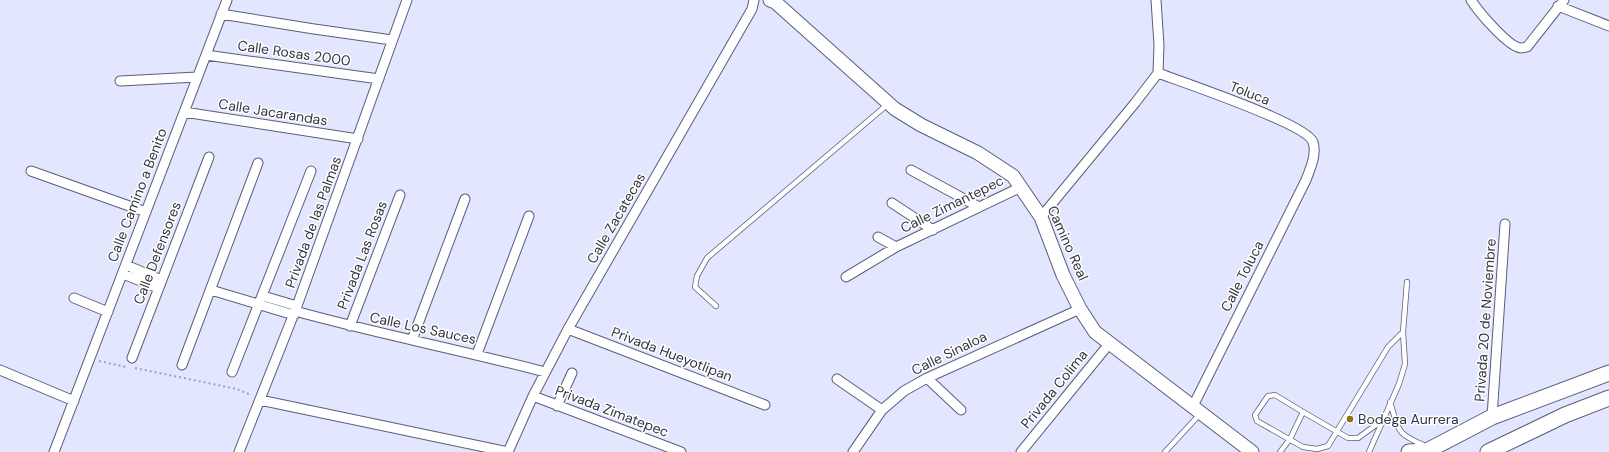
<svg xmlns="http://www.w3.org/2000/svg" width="1609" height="452" font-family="'DM Sans',sans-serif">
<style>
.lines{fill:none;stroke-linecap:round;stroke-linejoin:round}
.service-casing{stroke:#5b5e78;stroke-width:6}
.minor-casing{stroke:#5b5e78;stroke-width:11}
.secondary-casing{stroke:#5b5e78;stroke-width:15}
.primary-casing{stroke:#5b5e78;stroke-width:17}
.path{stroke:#9ea2b6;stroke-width:2;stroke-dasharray:2 3;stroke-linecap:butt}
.service{stroke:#fff;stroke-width:4.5}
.minor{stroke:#fff;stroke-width:9}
.secondary{stroke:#fff;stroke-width:13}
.primary{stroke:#fff;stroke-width:15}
.poi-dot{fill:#926f16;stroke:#fff;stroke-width:1.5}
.labels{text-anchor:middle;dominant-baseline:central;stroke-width:3;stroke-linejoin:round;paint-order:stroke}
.street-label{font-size:14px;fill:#333541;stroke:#fff}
.poi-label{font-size:14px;fill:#333541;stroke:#fff;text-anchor:start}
</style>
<rect width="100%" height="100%" fill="#e2e6ff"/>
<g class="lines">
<defs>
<path id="service" d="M716,306l-21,-19 2,-11 10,-18 181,-154
M1390,402c9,29 6,32 36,44
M1303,412l45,26h10l22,-16
M1165,452l35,-38
M1280,452l10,-13 13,-27 -28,-17 -7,1 -13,19 2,6 46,26 14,2 11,-3 60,-99 15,-15
M1369,452l30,-68 6,-20 -2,-32 4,-50"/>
<path id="minor" d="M1471,0c7,11 37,47 50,48 2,0 4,-1 6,-1l37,-47
M1558,6l51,20
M221,14l93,15 78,11
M206,55l173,24
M1158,73c24,9 149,51 155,69 4,13 -3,27 -7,38l-113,226
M120,81l77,-4
M184,112l174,27
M911,170l68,37
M31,171l115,41
M892,203l41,27
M1041,217l94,-114 23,-30 1,-28 -3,-45
M878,237l18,10
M126,265l35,15
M123,274l35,14
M846,277l50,-30 125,-60
M211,290l83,25
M263,296l34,10
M74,298l34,14
M295,311c83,23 167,39 250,61
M350,326l50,-131
M568,329l197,76
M412,340l53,-141
M477,354l52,-138
M132,358l77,-201
M182,365l76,-202
M0,370l74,31
M232,372l79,-201
M927,378l34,32
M837,379l45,31
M533,396l148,56
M260,400l248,52
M557,406l15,-33
M1492,417l13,-193
M54,452l173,-452
M239,452l58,-146 110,-306
M508,452l25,-56 35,-67 184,-320 2,-9
M853,452l29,-42 22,-19 23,-13 153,-69
M1021,452l88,-108"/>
<path id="secondary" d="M770,0l5,2 120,107 26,16 57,28 35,23 28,41 22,58 17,34 15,23 157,120"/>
<path id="primary" d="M1409,452l17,-1
M1425,452l67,-35 117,-44
M1488,452l77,-37 44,-17"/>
</defs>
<!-- service casing -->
<use href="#service" class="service-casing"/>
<!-- minor casing -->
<use href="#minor" class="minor-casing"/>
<!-- secondary casing -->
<use href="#secondary" class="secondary-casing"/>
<!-- primary casing -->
<use href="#primary" class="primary-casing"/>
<!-- path -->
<path class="path" d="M99,361l27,6
M135,368l102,21 14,6"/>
<!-- service -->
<use href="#service" class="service"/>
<!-- minor -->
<use href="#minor" class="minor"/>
<!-- secondary -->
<use href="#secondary" class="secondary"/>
<!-- primary -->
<use href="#primary" class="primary"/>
</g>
<!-- markers -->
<circle class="poi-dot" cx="1350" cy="419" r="4"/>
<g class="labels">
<!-- street labels -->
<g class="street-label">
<text transform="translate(294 53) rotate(8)">Calle Rosas 2000</text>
<text transform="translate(1250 93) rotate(21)">Toluca</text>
<text transform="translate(273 112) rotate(9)">Calle Jacarandas</text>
<text transform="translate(137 195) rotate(-69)">Calle Camino a Benito</text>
<text transform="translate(952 204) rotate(-26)">Calle Zimantepec</text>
<text transform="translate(616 218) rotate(-60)">Calle Zacatecas</text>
<text transform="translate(313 222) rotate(-70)">Privada de las Palmas</text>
<text transform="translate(1068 243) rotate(66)">Camino Real</text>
<text transform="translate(157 253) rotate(-69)">Calle Defensores</text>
<text transform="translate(362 255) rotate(-69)">Privada Las Rosas</text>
<text transform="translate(1242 276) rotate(-63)">Calle Toluca</text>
<text transform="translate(1485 320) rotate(-86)">Privada 20 de Noviembre</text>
<text transform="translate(423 328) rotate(12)">Calle Los Sauces</text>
<text transform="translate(949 353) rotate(-26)">Calle Sinaloa</text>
<text transform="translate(672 354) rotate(21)">Privada Hueyotlipan</text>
<text transform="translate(1054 389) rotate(-51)">Privada Colima</text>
<text transform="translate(612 411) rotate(21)">Privada Zimatepec</text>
</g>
<!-- poi labels -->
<g class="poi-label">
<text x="1358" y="419">Bodega Aurrera</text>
</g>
</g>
</svg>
